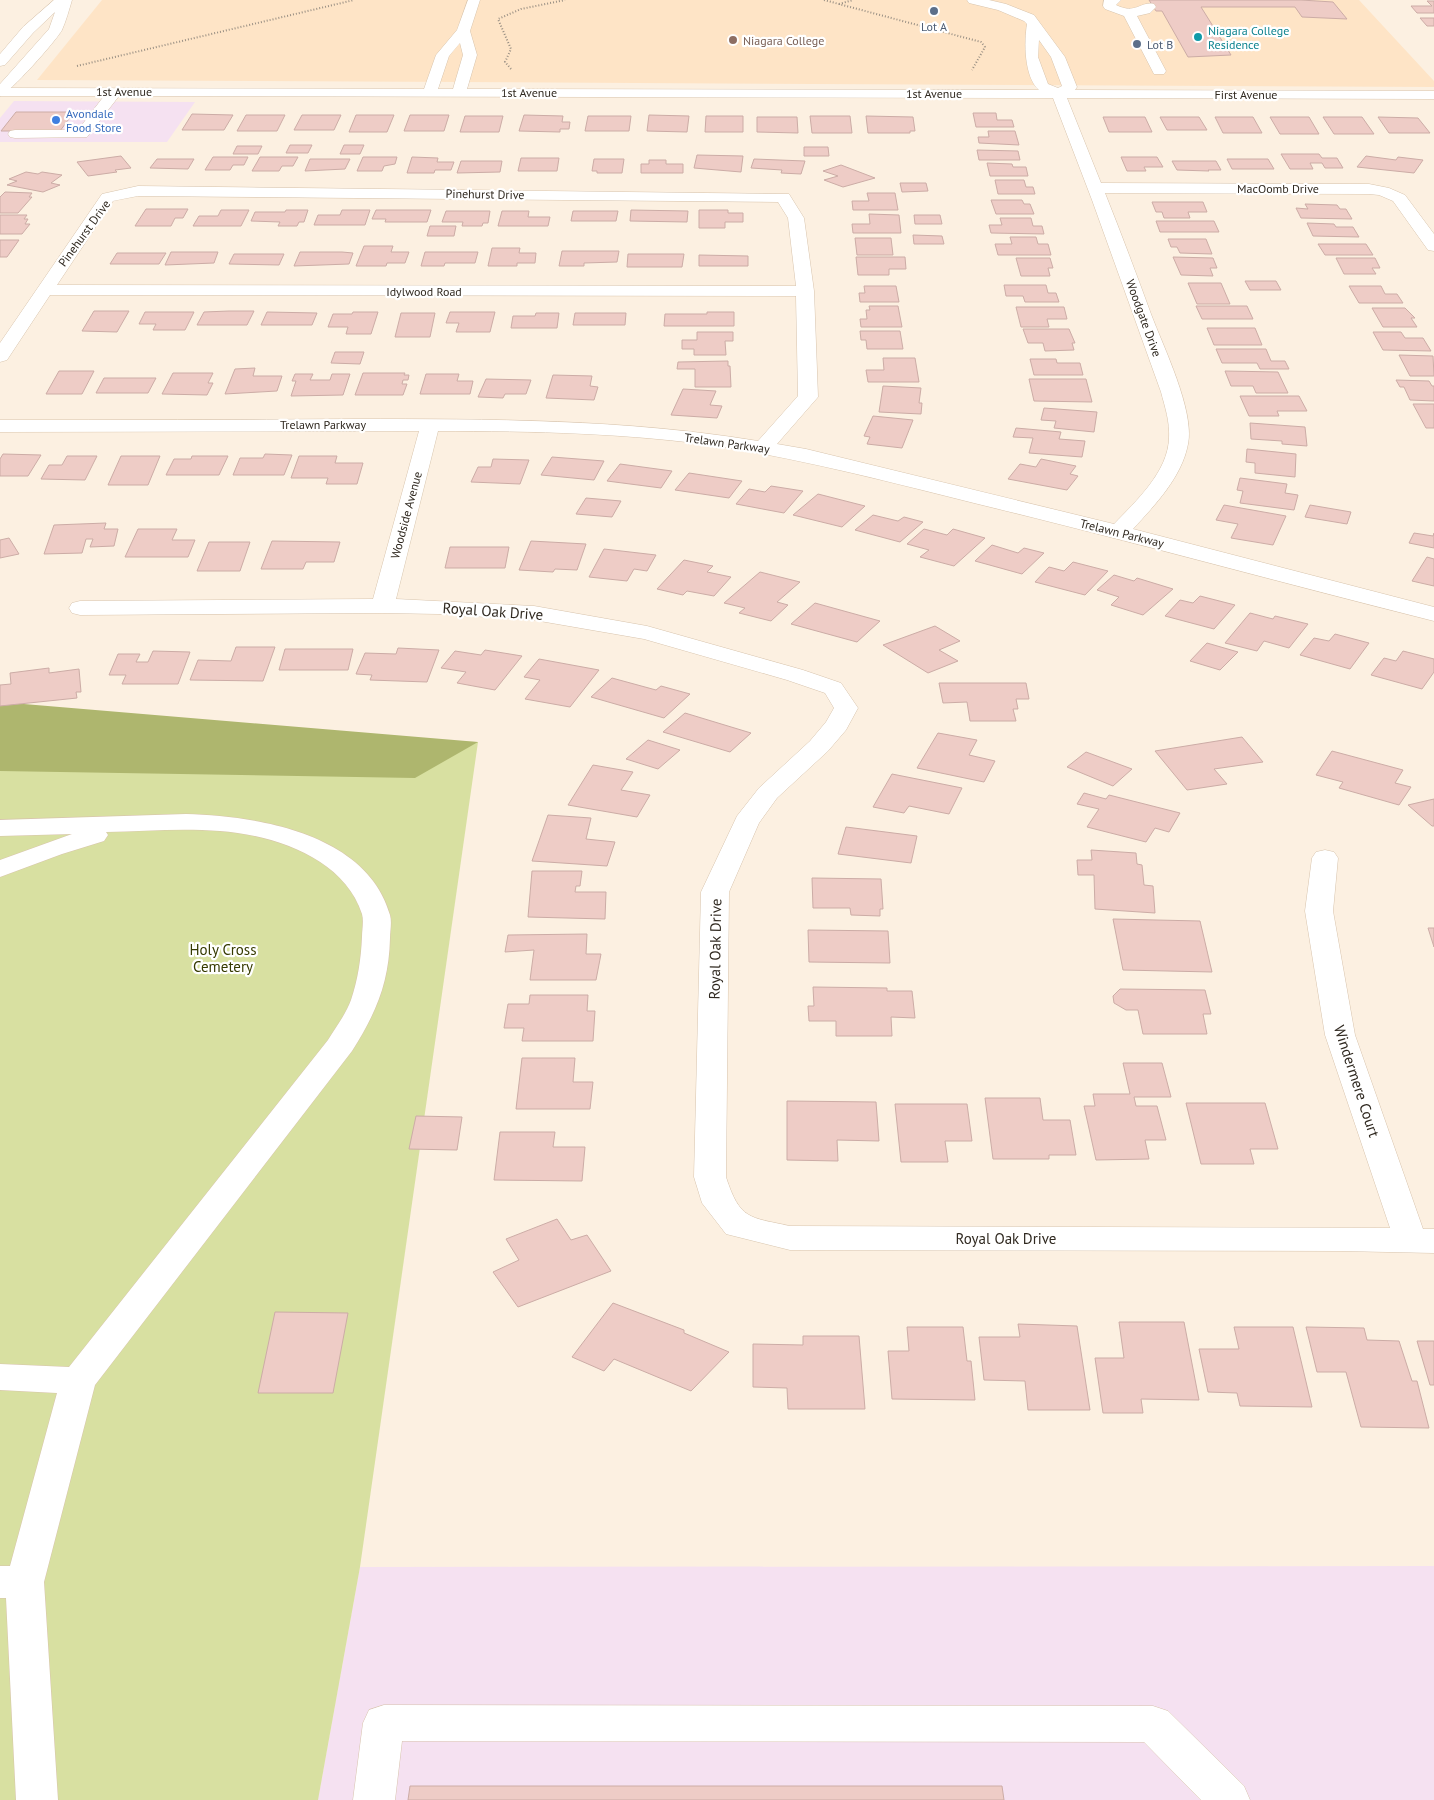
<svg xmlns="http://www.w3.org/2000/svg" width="1434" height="1800" font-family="'PT Sans',sans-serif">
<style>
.commercial{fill:#f5e1f1}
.built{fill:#fee4c6}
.green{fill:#d8e0a1}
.forest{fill:#aeb66e}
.building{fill:#eeccc6;stroke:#ccaca6}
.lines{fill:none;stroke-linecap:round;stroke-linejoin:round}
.minor-casing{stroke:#d8c4ad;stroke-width:1}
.major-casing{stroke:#d8c4ad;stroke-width:1}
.path{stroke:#9a9084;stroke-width:2;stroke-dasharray:1 2;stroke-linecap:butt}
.minor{fill:#fff;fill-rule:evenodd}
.major{fill:#fff;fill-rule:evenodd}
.service-dot{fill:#5c6f8a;stroke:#fff;stroke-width:2}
.culture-dot{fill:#0f9aa8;stroke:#fff;stroke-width:2}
.education-dot{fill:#8d6e63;stroke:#fff;stroke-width:2}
.shop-dot{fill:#3f7fe0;stroke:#fff;stroke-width:2}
.labels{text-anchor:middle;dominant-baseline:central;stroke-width:4.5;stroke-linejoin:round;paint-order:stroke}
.far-service-label{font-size:12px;fill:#4e5e75;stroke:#fff}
.far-culture-label{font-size:12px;fill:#0d838f;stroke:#fff;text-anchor:start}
.far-education-label{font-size:12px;fill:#785e54;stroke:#fff;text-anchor:start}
.far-street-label{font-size:12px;fill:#302920;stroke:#fff}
.far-shop-label{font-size:12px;fill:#366cbe;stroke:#fff;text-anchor:start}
.street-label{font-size:15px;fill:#302920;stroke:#fff}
.park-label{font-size:15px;fill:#363a00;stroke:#fff}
</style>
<rect width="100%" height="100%" fill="#fcf0e1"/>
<!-- commercial -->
<path class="commercial" d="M14,101l181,1 -28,40h-167v-24z
M1434,1566v234h-1116l42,-233z"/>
<!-- built -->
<path class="built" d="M102,0h1257l75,81v6l-1397,-7z"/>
<!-- green -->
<path class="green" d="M0,728l478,14 -118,825 -42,233h-318z"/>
<!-- forest -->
<path class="forest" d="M0,702l478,40 -63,36 -415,-7z"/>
<!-- building -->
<path class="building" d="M1149,0h152l32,2 14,17 -45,-2 -7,-10h-94l30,48 -43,2 -26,-46h-6z
M1427,1h7v12h-17l-6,-7h21z
M1420,18h14v8h-7z
M16,112h58l-14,19h-59z
M973,113h23l1,7h15l2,7h-38z
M192,114l41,1 -9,15h-42z
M246,115h39l-8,16h-40z
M302,115h39l-7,15h-40z
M356,115h38l-7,17h-38z
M410,115h39l-5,16h-40z
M524,115l39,1 -1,6h8l-1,7h-9v3l-41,-1z
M649,115l40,1 -2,16 -40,-1z
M465,116h38l-4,16h-39z
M588,116h43l-2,15h-44z
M706,116h37v16h-38z
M810,116h40l2,17h-40z
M866,116l47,1 2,14h-5v2h-42z
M757,117h40l1,16 -41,-1z
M1103,117h42l7,15h-43z
M1160,117h39l8,13h-40z
M1215,117h38l9,16h-39z
M1270,117h39l10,17h-39z
M1323,117h39l12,17h-40z
M1378,117l40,1 12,15h-41z
M988,131h27l4,14 -40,-2 -1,-6h11z
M290,145h22l-4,8h-22z
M344,145h20l-4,9h-20z
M237,146h25l-4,8h-25z
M804,147h24l1,9h-25z
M977,150l41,1 2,9h-41z
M1281,154h38l3,4h15l6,10h-18l-3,-5h-12l3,6h-23z
M697,155l46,1 -2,16 -47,-4z
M121,156l10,12 -16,2 2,2 -29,4 -11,-14z
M1366,156l30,4 2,-3 25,3 -9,13 -57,-6z
M213,157h35l-4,8h-11l-3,5h-25z
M260,157h38l-5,9h-11l-3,5h-27z
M363,157h34l-2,7 -11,2 -2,5h-25z
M412,157l26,1 -1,4h17l-3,8h-16l-1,3h-27z
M1121,157h36l6,10h-19l2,4h-19z
M521,158h38l-2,13h-39z
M157,159h37l-6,10 -38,-1z
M310,159h40l-5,10 -40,2z
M594,159h30l-2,14h-25v-2h-5z
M754,159l51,2 -4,13 -20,-1 1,-3 -31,-2z
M1227,159h41l6,10h-42z
M649,160h17v4h17v9h-42v-9h8z
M461,161h41l-2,11 -43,1z
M1172,161h44l5,9h-13l1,1 -32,-1z
M987,163l25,1 1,3h13l2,9h-38z
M841,165l34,13 -32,9 -19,-7 14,-4 -15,-5z
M26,172l12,2 4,-2 20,3 -11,8 9,2 -17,7 -36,-7 10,-4 -8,-2z
M995,180h29l2,7h7l2,7h-37z
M900,183h26l2,8 -26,1z
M5,192l27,1 -3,4h3l-14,16h-18v-16z
M867,193h28l3,17h-45l-1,-9h17z
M991,200h31l2,4h6l4,10h-38z
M1152,202h51l4,10h-19l2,6h-26l-2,-6h-6z
M1305,204l32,1 3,4h6l6,10 -51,-1 -5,-10 12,1z
M146,209h42l-5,9h-8l-4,8h-36z
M221,210h28l-8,16h-48l6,-10h19z
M286,210h22l-4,12h-5l-2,4h-19l2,-4 -29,-1 4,-9h30z
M342,210h28l-5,15h-51l4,-10h22z
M376,210h55l-4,12h-42l1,-3h-14z
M631,210l57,1 -1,11 -57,-1z
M699,210h29v3h15v9h-18v6h-26z
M446,211h44l-2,12h-5l-1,3h-20l1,-4h-21z
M502,211h27l-1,6h22l-2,9h-50z
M573,211h45l-2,10h-45z
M869,214l30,1 2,18h-48l-1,-9h18z
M0,215h27l-3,4h4l-3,5h5l-8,10h-22z
M914,215h26l2,9h-27z
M1000,218h31l2,8h9l2,8 -53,-1 -2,-8h13z
M1156,221h58l5,11h-59z
M1307,223l27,1 2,3h17l6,10 -46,-1z
M430,226h26l-2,10h-27z
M913,235l29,1 2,8h-30z
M1010,237h26l2,7h10l3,11h-53l-3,-11h17z
M855,238h36l2,17h-36z
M1168,239h38l6,15 -32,-1 -3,-6h-6z
M0,240h19l-12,17h-7z
M1318,244h48l7,11h-48z
M364,246h29l-2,6h18l-4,11h-18l-1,3h-30z
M492,248h28l-1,5h17l-1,10h-18v3h-29z
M562,251h57l-2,11 -33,1v3h-25z
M171,252h47l-4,11 -49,2z
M300,252h42l11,1 -4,11 -55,2z
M425,252h53l-3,11h-30l-1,3h-23z
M117,253h49l-7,11h-49z
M234,254h50l-5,11 -50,-1z
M628,254h56l-2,13h-55z
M699,255l49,1v10h-49z
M856,257h49l1,12h-17v6h-31z
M1173,257l40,1 4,10h-7l3,8 -32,-1z
M1016,258h34l3,10h-5l2,8h-29z
M1336,258h39l5,10h-8l4,6h-32z
M1245,281h31l5,9h-31z
M1188,283h33l9,21h-33z
M1004,285h42l2,8h8l3,9h-34l-2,-6h-17z
M864,286h32l3,16h-39l-1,-9h6z
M1349,286h32l4,8h12l6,9h-44z
M869,306h29l4,21h-41l-1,-8h7l-1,-9h4z
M1196,306h51l6,13h-51z
M1016,307h48l3,12h-20l2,8h-28z
M1372,308h33l10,10h-4l6,9h-34z
M94,311h35l-12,21 -35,-1z
M229,311h25l-7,14h-50l7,-13z
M145,312h49l-9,18h-32l3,-6h-17z
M267,312l50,1 -5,12h-51z
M353,312h25l-7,22h-25l2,-7h-20l5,-13h19z
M450,312h45l-5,20h-34l3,-9h-13z
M707,312h27v14h-70l1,-12h42z
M401,313h34l-5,24h-35z
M536,313h23l-2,15h-46l2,-12h22z
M575,313h51l-1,12h-52z
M1207,328h48l7,17h-48z
M1023,329h46l6,14h-3l2,7 -29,1 -2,-8h-15z
M860,331h40l3,18h-36l-1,-9h-5z
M697,332h36v9h-8l1,14h-32v-6h-12v-9h15z
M1373,332h28l4,6h18l8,13 -48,-1z
M1216,349h50l5,12h14l4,8h-29l-3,-6h-35z
M335,352h29l-4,12 -29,-1z
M1399,355l34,1 1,20h-24z
M883,358h32l4,24h-51l-2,-12h18z
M1030,359h26l1,4h23l3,12h-49z
M728,361v5h2l1,21h-36v-18h-18l1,-7z
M255,368l-2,8h29l-5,15 -52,3 10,-25z
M59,371h35l-12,23h-36z
M1225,371l53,1 10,21h-32l-3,-7h-22z
M173,373h40l-5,10h5l-6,12 -45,-1z
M363,373h42l-1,2h5l-1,5h-5l-1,4h5l-4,11h-48z
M295,374h18l-3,6h20l2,-6h18l-7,21 -52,1 5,-15h-4z
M426,374h33l-2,7h16l-3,13h-50z
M553,375l39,1 -2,10 8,1 -4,13 -48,-2z
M104,378h52l-8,15h-52z
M486,379l45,1 -5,14h-21l-2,4 -25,-1z
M1029,379h57l6,23 -58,-1z
M1396,380l33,1 3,5h2v15l-24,-1 -6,-13h-4z
M883,386l38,2 -2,15h3l-1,11 -42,-2z
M683,389l33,2 -6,14 12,1 -5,12 -46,-3z
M1240,396h59l8,15h-30l2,5h-30z
M1413,404h21v24h-8z
M1044,408l53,4 -3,20 -40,-4 2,-7 -15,-1z
M873,416l40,4 -11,28 -35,-4 3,-7 -6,-1z
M1250,423l55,4 2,19 -25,-2v-3l-31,-2z
M1016,428l45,4 -2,7 26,2 -3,16 -53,-4 4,-15 -20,-1z
M1247,449l49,5 -1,23 -40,-4v-10l-9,-1z
M3,454l38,1 -13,21h-28v-17z
M265,454l27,1 -8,20h-51l7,-17h23z
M67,456h30l-12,24 -44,-1 8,-14h13z
M121,456h39l-12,29h-40z
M192,456h36l-9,19h-53l8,-16h17z
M299,456h38l-2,7h28l-6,21h-31l2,-6h-37z
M552,457l52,4 -10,19 -53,-5z
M493,459l36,1 -9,24 -49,-2 7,-15h13z
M1041,459l35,7 -6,8 8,2 -11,14 -59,-11 12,-15 16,3z
M620,464l52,7 -11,17 -54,-7z
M689,473l53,8 -13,17 -54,-8z
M1240,478l47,6 -2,9 13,2 -4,15 -54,-7 3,-12 -6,-1z
M771,486l32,5 -19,22 -48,-9 13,-15 16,3z
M818,494l47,12 -23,21 -49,-12z
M586,498l35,3 -9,16 -36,-3z
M1224,505l62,11 -13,29 -42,-7 7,-14 -22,-4z
M1310,505l41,7 -4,12 -42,-7z
M873,515l25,6 6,-4 19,5 -23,20 -45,-12z
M106,523l-2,6h14l-4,17 -24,1 3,-8h-7l-4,14 -38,1 10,-29z
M138,529h39l-5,11h23l-7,17h-63z
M924,529l23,6 6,-6 32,9 -31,28 -34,-9 9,-7 -22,-6z
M1414,533l19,3 1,-3v15l-25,-5z
M9,538l10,16 -19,4v-18z
M272,541l68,1 -6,20h-28l-3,7h-42z
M531,541l55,3 -9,26 -22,-1 -2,3 -34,-2z
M209,542h41l-10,29h-43z
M992,545l26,8 6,-5 20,5 -22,21 -47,-13z
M450,547h59l-4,21h-60z
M604,549l52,6 -9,16 -13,-2 -7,12 -38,-4z
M1427,557l7,2v27l-22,-5z
M684,560l29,6 -6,6 24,5 -17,19 -27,-5 -4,4 -26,-6z
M1073,562l35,9 -23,24 -50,-13 14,-15 15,4z
M760,572l40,10 -23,20 11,3 -17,16 -32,-8 6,-5 -21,-5z
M1114,575l20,6 3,-3 36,11 -30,26 -32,-10 8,-8 -22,-7z
M1200,596l35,9 -21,24 -49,-13 15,-16 13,3z
M815,603l65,18 -23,21 -66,-18z
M1250,613l23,6 2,-3 33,8 -19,24 -25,-7 -7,10 -32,-8z
M935,626l25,15 -21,9 19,11 -30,12 -45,-28z
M1335,634l34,9 -19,26 -50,-14 14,-17 15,3z
M1207,643l31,9 -18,18 -30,-9z
M236,647h39l-12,34 -73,-1 8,-20 33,1z
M398,648l41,2 -12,32 -57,-2 2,-5 -16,-1 9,-21 31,1z
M285,649h68l-5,21h-69z
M485,650l37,6 -27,34 -38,-7 9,-11 -25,-4 14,-17 26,4z
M153,651l37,1 -12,32h-56l4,-9h-17l9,-21h22l-4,8h12z
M1403,651l31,8v13l-12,17 -51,-14 13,-17 12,3z
M539,659l60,11 -29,37 -45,-8 15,-19 -16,-3z
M49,668v5l30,-4 2,23h-5l1,6 -77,8v-21l11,-1 -1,-11z
M612,678l44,12 5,-4 29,8 -26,24 -73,-21z
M939,683h87l3,16h-13l2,10h-5l3,12h-46l-3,-19 -24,1z
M685,713l66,20 -21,19 -67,-20z
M938,733l39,7 -8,15 26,6 -11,21 -67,-14z
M1242,737l21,25 -49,7 13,15 -40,6 -32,-39z
M648,740l32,10 -22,19 -32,-10z
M1332,751l71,19 -8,13 16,4 -12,18 -60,-17 4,-6 -27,-7z
M1086,752l46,17 -19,17 -46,-19z
M593,765l40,7 -12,18 29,5 -13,22 -69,-12z
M892,774l70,14 -13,26 -40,-8 -5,7 -31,-6z
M1084,793l22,6 3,-4 71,18 -11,19 -14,-4 -9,14 -59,-15 12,-18 -22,-5z
M1434,799v27h-2l-24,-21z
M548,815l43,3 -5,21 29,3 -8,24 -75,-5z
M846,827l71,9 -6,27 -73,-9z
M1091,850l45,3 1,11 5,1 2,20 9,1 2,27 -60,-4 -1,-34h-16l-1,-15h15z
M532,871h50l-2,15h-4l-1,6h31l-1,27 -77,-2z
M812,878l69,1 2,30h-3v7l-29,-1 -1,-7h-37z
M1113,919l87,2 12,51 -89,-2z
M1428,928h6v19z
M808,930l80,1 2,32 -81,-1z
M587,934l-1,20h15l-5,26h-66l4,-30 -29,2 3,-17z
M813,987l74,1v3h25l3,27 -24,-1 1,19h-56v-15h-27l-1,-15h6z
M1120,989l85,1 6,24h-8l4,20h-64l-5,-24h-12l-12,-7 -1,-7z
M530,995h58l-1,16h8l-2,30h-71l2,-13h-20l4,-24h21z
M522,1058h53l-2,24h20l-3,27h-74z
M1123,1063h39l9,34h-37l2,9h21l9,34h-21l4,19 -53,1 -12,-54h11l-2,-12h37z
M985,1098h55l3,22h27l6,35h-27v4h-56z
M787,1101l89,1 3,39 -42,-1 1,21 -51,-1z
M1186,1103h79l13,46h-28l4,15h-53z
M895,1104h72l5,37h-27l3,21h-47z
M416,1116l46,1 -5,33 -48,-1z
M500,1132h55l-2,15h32l-3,34 -88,-1z
M557,1219l14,21 16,-5 24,36 -93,36 -25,-35 26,-12 -13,-21z
M613,1303l71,27v3l45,19 -38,39 -77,-32 -10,12 -32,-14z
M275,1312l73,1 -15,80h-75z
M1119,1322h65l15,78 -58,-1 2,14h-40l-8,-55h29z
M1018,1324l59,2 13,84h-62l-3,-29 -41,-1 -5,-43h41z
M907,1327h56l4,34h4l4,39 -83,-1 -4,-48h21z
M1234,1327h59l19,80 -72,-1 -3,-13 -29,-1 -9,-43h40z
M1306,1327l58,1 3,12 32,1 13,40h5l12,47 -68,-1 -15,-55h-29z
M803,1336h56l6,73h-77l-1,-21 -34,-1v-43l50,1z
M1417,1341h17v44h-4z
M410,1786h592l2,14h-596z"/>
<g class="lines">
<defs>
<path id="minor" d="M468,0h12l-10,31 7,24 -10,34 572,1c-15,-13 -15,-48 -12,-66l-3,-3 -26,-11 -29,-7 -2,-3h22l17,4 28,11 31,42 12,30 -2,3 359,1v8l-367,-1 34,85 268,1 20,4 16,7 29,39v17l-6,-1 -35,-49 -14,-6 -10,-1 -264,-1c16,40 31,80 46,121 12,32 44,97 37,130 -6,33 -33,61 -55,85l301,78v14c-152,-38 -303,-80 -456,-117 -84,-21 -168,-43 -254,-57 -94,-14 -191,-16 -286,-16l-42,168 138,7 113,20 156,44 38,13 17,25 -12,22 -18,21 -51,47 -18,25 -30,69 -3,285c14,43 23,40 64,49l600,2 -65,-193 -20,-124 7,-53 4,-6 9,-2 9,2 4,6 -5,53 22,124 68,194h11v24l-93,-2 -551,-1 -64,-16 -24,-31 -8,-26 7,-285 36,-76 22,-28 51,-47 16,-19 8,-14 -9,-15 -38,-13 -143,-41 -110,-19 -95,-6 -56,-1 -303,2 -8,-2 -3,-5 3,-5 8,-2 293,-2 46,-168 -419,1v-12c118,0 237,0 355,-1 135,0 270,0 403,22l40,-45 -2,-100 -746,-1 -43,65 -7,2v-19l102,-149 36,-8 651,8 15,24 10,73 4,106 -41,47 29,5 308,75c22,-23 54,-52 55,-86 1,-16 -4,-31 -8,-46l-69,-192 -39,-102 -934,-2 -32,41 -72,1 -5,-1 -2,-3 2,-3 5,-1h63l26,-34h-104v-8l424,1 12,-34 21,-25zM1039,40l12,17 11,29 -4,2 -10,-4 -10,-27zM460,43l3,12 -10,34h-15l11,-33zM138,196l640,6 10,16 8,68 -739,-1 56,-84z
M1104,0h17l-5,5c20,10 24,-4 38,-1l2,3 -6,6 -13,3 29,55 -2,3h-10l-30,-58 -19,-7 -2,-3z
M186,814c71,2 181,19 204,101 2,7 0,16 0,23 -1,45 -14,75 -38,113l-257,334 -51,197 14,218h-42l-10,-202h-6v-32h10l47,-173 -57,-3v-26l69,3 259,-327c8,-13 18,-26 23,-40 7,-21 10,-41 11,-63 0,-7 2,-16 0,-23 -18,-56 -88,-79 -142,-83 -37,-3 -76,0 -114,1l2,3 -4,6 -42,13 -62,23v-17l72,-26 -72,2v-16z
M384,1705l769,1 15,5 76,75 6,14h-49l-57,-58 -742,-1 -7,59h-42l10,-77 6,-13z"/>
<path id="major" d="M54,0h18c-3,10 -6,21 -10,30 -6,11 -53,64 -62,66v-12l49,-55 6,-17 -22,21 -28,32 -5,1v-12l23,-27z"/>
</defs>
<!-- minor casing -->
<use href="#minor" class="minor-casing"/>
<!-- major casing -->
<use href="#major" class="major-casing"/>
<!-- path -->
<path class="path" d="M824,0l157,42 4,5 -13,23
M839,4l14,-4
M77,66l277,-66
M511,69l-6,-7 6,-13 -13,-30 23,-10 44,-9"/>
<!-- minor -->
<use href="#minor" class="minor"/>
<!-- major -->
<use href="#major" class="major"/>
</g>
<!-- markers -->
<g class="service-dot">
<circle cx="934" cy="11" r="5"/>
<circle cx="1137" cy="44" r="5"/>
</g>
<circle class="culture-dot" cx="1198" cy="37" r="5"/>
<circle class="education-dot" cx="733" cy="40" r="5"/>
<circle class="shop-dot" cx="56" cy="120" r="5"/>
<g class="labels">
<!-- far-service labels -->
<g class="far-service-label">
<text x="934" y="26">Lot A</text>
<text x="1147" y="44" text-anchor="start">Lot B</text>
</g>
<!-- far-culture labels -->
<g class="far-culture-label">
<text x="1208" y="30">Niagara College<tspan x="1208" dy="14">Residence</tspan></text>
</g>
<!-- far-education labels -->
<g class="far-education-label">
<text x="743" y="40">Niagara College</text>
</g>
<!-- far-street labels -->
<g class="far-street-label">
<text x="124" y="91">1st Avenue</text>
<text x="529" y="92">1st Avenue</text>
<text x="934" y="93">1st Avenue</text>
<text x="1246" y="94">First Avenue</text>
<text x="1278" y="188">MacOomb Drive</text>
<text transform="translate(485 194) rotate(1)">Pinehurst Drive</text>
<text transform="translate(84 233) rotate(-54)">Pinehurst Drive</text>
<text x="424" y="291">Idylwood Road</text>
<text transform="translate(1144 318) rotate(70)">Woodgate Drive</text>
<text x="323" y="424">Trelawn Parkway</text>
<text transform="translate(727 443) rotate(8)">Trelawn Parkway</text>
<text transform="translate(406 515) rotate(-75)">Woodside Avenue</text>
<text transform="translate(1122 533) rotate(14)">Trelawn Parkway</text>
</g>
<!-- far-shop labels -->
<g class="far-shop-label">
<text x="66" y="113">Avondale<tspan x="66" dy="14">Food Store</tspan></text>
</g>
<!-- street labels -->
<g class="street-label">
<text transform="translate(493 611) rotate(4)">Royal Oak Drive</text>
<text transform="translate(715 949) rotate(-89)">Royal Oak Drive</text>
<text transform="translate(1357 1081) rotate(72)">Windermere Court</text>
<text x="1006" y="1238">Royal Oak Drive</text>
</g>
<!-- park labels -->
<g class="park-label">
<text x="223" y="949">Holy Cross<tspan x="223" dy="17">Cemetery</tspan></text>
</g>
</g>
</svg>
